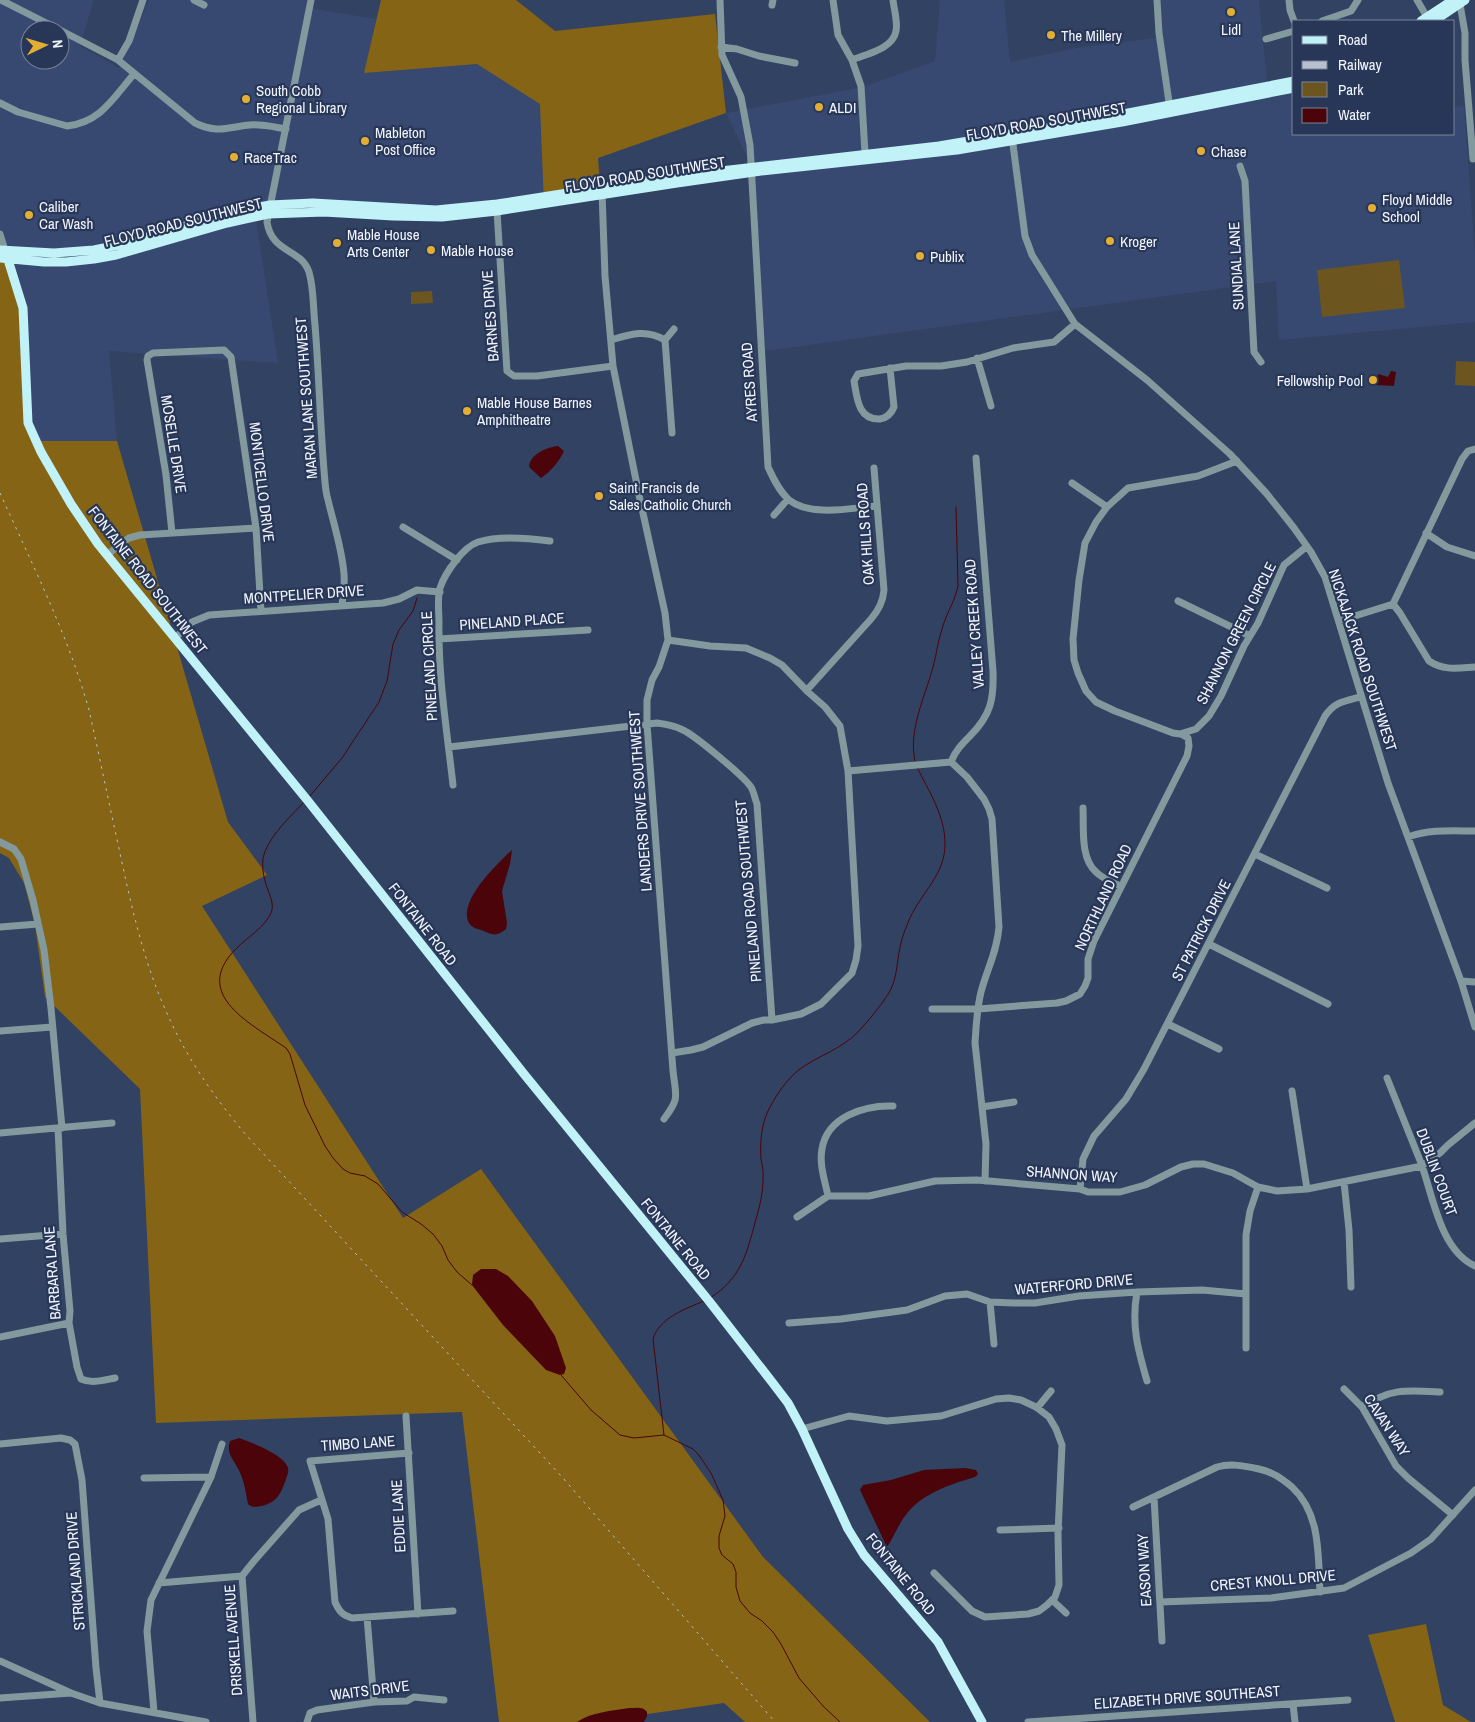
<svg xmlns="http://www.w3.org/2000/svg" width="1475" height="1722" font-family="'Archivo Narrow',sans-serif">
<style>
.built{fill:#374971;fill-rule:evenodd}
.green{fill:#6c551f}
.forest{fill:#856515}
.water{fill:#4b0409}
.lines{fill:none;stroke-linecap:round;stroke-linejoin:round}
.stream{stroke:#4b0409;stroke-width:1}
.minor{stroke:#829a9d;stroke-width:7}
.major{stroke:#c0f2f7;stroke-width:9}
.rail{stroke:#b8bfcf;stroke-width:1;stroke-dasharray:2.5 5;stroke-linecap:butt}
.poi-dot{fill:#e2af34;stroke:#283757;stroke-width:2}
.labels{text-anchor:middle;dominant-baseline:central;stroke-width:4.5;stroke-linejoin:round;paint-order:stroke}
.poi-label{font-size:15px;fill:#f1f5fd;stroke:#283757;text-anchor:start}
.street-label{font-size:15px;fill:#f1f5fd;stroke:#283757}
</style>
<rect width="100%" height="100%" fill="#324263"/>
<!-- built -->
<path class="built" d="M0,0h94l-14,46 39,22 16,-34 14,-34h160v8l67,11 -11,54 112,-9 64,40 3,101 -289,8 23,150 -169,-12 8,90h-80l-10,-35 -27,-149zM30,30h30v30h-30z
M940,0h64l6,62 66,-14 81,-10 -2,-38h104l9,92 26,-5v47h160v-27l10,-1 11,149v67l-196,18 -3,-59 -511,70 -10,-178 -29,-60 137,-26 72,-26z"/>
<!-- green -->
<path class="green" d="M1399,260l6,48 -83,9 -5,-47z
M432,291l1,12 -22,1v-12z
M1456,361l19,1v24l-20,-1z"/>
<!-- forest -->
<path class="forest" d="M381,0h135l39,31 160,-17 11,99 -128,45 3,39 -57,8 -4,-101 -63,-40 -113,9z
M0,257l7,1 8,19 11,82 1,47 10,35h80l111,381 39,53 -65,31 201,312 78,-49 282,388 167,165h-185l-21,-19 -132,19h-93l-37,-310 -306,11 -16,-334 -95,-92 -10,-72 -11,-42 -15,-25 -9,-5z
M1426,1624l17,81 28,17h-76l-27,-87z"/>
<!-- water -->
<path class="water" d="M1391,371l5,1 -2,14 -18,-1 2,-11 10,3z
M558,446l6,5c-4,10 -14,21 -23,27l-12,-11c1,-13 18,-20 29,-21z
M512,850l-2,14 -8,27 5,32 -1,6c-7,6 -12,7 -20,3 -5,-3 -14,-3 -17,-9 -12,-21 29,-60 43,-73z
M481,1269h15l12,7 24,25 23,35 11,32 -2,6 -4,1 -14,-5 -43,-45 -31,-40 1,-10z
M239,1438c12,4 46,17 49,30 1,4 -1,8 -2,11 -5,15 -9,23 -24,27 -6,1 -10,2 -14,-2 -2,-10 -3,-19 -7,-29 -4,-12 -16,-20 -11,-34z
M965,1468l11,2 2,4 -3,3c-26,8 -53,16 -70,39 -7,9 -11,21 -18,31l-1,-2 -26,-55 3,-5 28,-5 33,-10z
M629,1708c7,0 14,-2 18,4v4l-3,6h-67c14,-10 35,-11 52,-14z"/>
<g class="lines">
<!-- stream -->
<path class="stream" d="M915,761c-7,-31 10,-64 18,-94 4,-14 5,-28 10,-41 4,-14 12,-25 15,-40l-2,-79
M310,796l32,-38 37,-56 8,-21 6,-37 6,-14 14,-19 4,-13
M304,802c-14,15 -36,35 -41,56 -1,7 0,16 2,23 2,9 9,20 7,29 -4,14 -21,25 -31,34 -54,48 7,78 45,104l4,6 15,51 20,41 8,12 10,11 7,4 15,3 13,8 24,28 19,12 12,10 9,12 6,14 9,12 15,13
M710,1298c32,-20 37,-46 46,-79 4,-14 7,-26 7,-41 1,-6 -1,-12 -2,-19 -1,-15 0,-34 7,-48 8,-16 18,-31 32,-42 18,-13 41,-20 57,-36 12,-13 24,-27 33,-42 7,-13 7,-29 10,-44 2,-10 6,-20 10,-29 11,-25 35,-43 35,-74 0,-29 -16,-52 -28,-77
M561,1375l30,35 29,25 14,3 30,-3 29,14 5,5 13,19 12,27 2,16 -6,20v12l3,7 11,9 3,8v15l4,14 10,12 12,8 11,11 8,12 18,34 24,28 17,16
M664,1435l-11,-96c6,-21 32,-30 51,-38"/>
<!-- minor -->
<path class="minor" d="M1,0l59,30
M194,0l10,5
M311,0l-44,222c5,32 34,26 42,50 5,17 4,36 6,53 4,48 5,97 9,145 1,10 1,21 4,30 6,25 14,49 16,74 1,10 -1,21 -2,31
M720,0l2,55 19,42 9,48 18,322c5,11 11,24 21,33 22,17 62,8 88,6
M833,0l5,35 14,25c14,-6 41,-11 44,-29 2,-9 -2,-21 -3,-31
M1157,0l2,33 11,76
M1289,0l1,10 4,11
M1417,0l10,17
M1460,4l5,29v27l8,99
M772,5l1,-5
M1322,21l29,-10 7,-11
M60,30l58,30 77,63c23,11 32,4 55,2 12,-1 24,2 36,4
M1266,39l28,-8
M721,47l16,2 22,7 36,7
M118,60l11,-19 14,-41
M852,60l9,26 4,67
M0,103l18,9 49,14c34,-4 46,-28 67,-52
M1012,137l13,99 7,19 43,69 72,56 83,74 37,40 27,34 17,24 14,25 63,206 73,198 14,46
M1240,166l5,15 9,171 7,10
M602,192l3,84 8,90 26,129 26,118 3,27 -9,27 -7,13 -5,20v24l26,347c3,26 7,27 -9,48
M497,211l10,160 7,5h23l76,-10
M0,234l5,16
M611,340c20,-6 35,-11 54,0l7,93
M665,340l9,-11
M977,358l14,48
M890,368l4,39c-3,7 -7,11 -14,12 -22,1 -23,-21 -26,-38l4,-7 48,-8h35l26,-4 46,-14 41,-6 21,-18
M1237,461l-39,15 -70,12 -21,19 -11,15 -11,21 -6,37 -6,59 1,21 4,13 8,18 10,11 19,9 58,22 7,1 16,-5 13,-13 12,-20 23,-50 14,-23 26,-58 22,-18
M1072,483l35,24
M774,515l14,-16
M403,527l54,33
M172,533l-6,-58 -19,-115 1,-4 5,-3 71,-3 7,7 25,171 5,83
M1426,533l21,14 28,9
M108,554l21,-16 11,-3 116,-7
M1178,601l72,35
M1393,604l7,9 29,48c15,10 29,7 46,6
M1339,621l54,-17 69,-145 6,-8 7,-2
M175,638l17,-16 17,-7 174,-12 16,-4 18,-9 23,2
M439,639l149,-9
M668,640l42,6 36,2 24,10 12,7 26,27 17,15 15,19 8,45 10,175 -2,14 -4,13 -31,31 -20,10 -29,6h-8l-12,3 -49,24 -12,3 -19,3
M807,690l64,-71c8,-9 12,-17 13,-29l-10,-122
M449,747l208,-24c9,1 18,3 26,7 11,5 65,49 69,59 2,4 3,10 5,15l15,216
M951,762l16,15 17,22 5,10 3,10 7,108c-2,25 -12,42 -18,65 -4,16 -5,34 -6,51l11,101 -1,37
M951,762c4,-11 11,-18 19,-26 21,-21 24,-37 23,-65l-17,-213
M848,771l103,-9
M453,785c-6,-54 -15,-108 -14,-163 0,-11 -2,-24 1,-34 5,-15 23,-41 38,-46 21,-7 50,-4 72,-1
M1083,808c1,20 -3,50 13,64 7,7 16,10 24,14
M1408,837c23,-8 43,-6 67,-6
M0,842l14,7 7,10 12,41 11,50 7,58 11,120
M1255,854l72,34
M0,927l38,-3
M1209,944l119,60
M1461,981l14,1
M932,1009h46l79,-6 9,-2 14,-7 5,-8 3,-8v-19l6,-18 93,-185 2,-10 -1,-8 -7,-4
M1168,1024l51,25
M0,1031l52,-4
M1387,1078c11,28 23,57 34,85 12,33 19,87 54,103
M1292,1091l15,98
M982,1107l32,-5
M58,1128l5,106 7,77 -1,12 8,44 4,12c11,5 23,1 34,-1
M0,1133l112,-10
M1344,1182l5,48 2,57
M1080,1189l3,-30 11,-23 32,-37 18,-30 181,-353c10,-14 19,-15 35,-19
M828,1196c-3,-15 -9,-31 -6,-47 5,-32 42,-44 71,-43
M797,1217l31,-21h41l66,-15 42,-1 103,9 8,3h32l25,-7 36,-18 12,-3h11l29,9 25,14 19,4 30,-2 115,-23 18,-13 8,-8 27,-22
M0,1239l63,-5
M1137,1292c-6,33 1,58 10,89
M990,1302l4,42
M789,1323l52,-4 66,-9 38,-14 22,-2 23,8 23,1h22l44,-7 58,-4 65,-2 44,4
M0,1337l69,-14
M1246,1348v-113l4,-24 8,-24
M1344,1389l18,18 34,59 12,12 45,37
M1362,1407c30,-19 44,-17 78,-15
M1037,1408l14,-17
M406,1416l12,198
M802,1429l47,-13 38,5 54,-5 55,-17 13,-1 12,2 15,7 13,10 7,12 6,16 -4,88 1,52 -4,12 -8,8 -8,6 -11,3 -43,3 -13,-6 -38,-38
M0,1444l61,-6 9,2 5,4 7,36 14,188 4,35
M409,1453l-99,8 18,58 7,83c4,9 7,13 17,16l101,-7
M144,1478l67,-1
M1154,1497l8,144
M1133,1507l84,-40c14,-4 28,-1 42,2 14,3 22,9 33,18 29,27 26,68 28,105
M1000,1530l59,-2
M159,1583l83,-7
M1052,1600l14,13
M1160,1602l111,-4 73,-10 67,-35 20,-14 44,-49
M367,1617l7,85
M0,1661l71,32 29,10 106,19
M0,1698l71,-5
M1293,1704l2,18
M154,1712l-7,-81 4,-31 60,-123 11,-33
M253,1722l-11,-146 12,-15 45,-51 22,-10
M307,1722l3,-9 7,-3 57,-8 33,-1 7,-4 30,3
M1028,1722l320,-22"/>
<!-- major -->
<path class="major" d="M1421,21l32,-21
M1434,21l31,-21
M0,250l54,3 40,-3 29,-6 113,-33 34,-6 43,-2 123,7 61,-6 180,-28 262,-30 153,-26 202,-39
M5,250l18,58 5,115 13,29 30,52 27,40 210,257 216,273 185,227 63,81 16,21 14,26 46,100 16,26 74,87 44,80
M0,258l44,4h22l28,-3 22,-4 111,-32 41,-9 56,-2 69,4 49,1 55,-6 180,-28 84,-12 196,-21 165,-28 172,-34"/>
<!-- rail -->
<path class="rail" d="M0,493c32,71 68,142 89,217 10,44 19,89 29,134 13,61 26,122 53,178 19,41 47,80 76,114l316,342 212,244"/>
</g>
<!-- markers -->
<g class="poi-dot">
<circle cx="1231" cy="12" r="5"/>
<circle cx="1051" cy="35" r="5"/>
<circle cx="246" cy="99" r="5"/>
<circle cx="819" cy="107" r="5"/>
<circle cx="365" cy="141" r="5"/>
<circle cx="1201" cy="151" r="5"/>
<circle cx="234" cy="157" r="5"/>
<circle cx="1372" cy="208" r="5"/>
<circle cx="29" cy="215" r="5"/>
<circle cx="1110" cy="241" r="5"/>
<circle cx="337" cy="243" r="5"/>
<circle cx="431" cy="250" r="5"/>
<circle cx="920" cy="256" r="5"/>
<circle cx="1373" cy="380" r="5"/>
<circle cx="467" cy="411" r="5"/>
<circle cx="599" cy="496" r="5"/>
</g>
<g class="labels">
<!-- poi labels -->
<g class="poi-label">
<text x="1231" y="29" text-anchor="middle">Lidl</text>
<text x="1061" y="35">The Millery</text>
<text x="256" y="90">South Cobb<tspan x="256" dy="17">Regional Library</tspan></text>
<text x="829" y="107">ALDI</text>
<text x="375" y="132">Mableton<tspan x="375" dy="17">Post Office</tspan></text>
<text x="1211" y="151">Chase</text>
<text x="244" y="157">RaceTrac</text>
<text x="1382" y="199">Floyd Middle<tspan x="1382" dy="17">School</tspan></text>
<text x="39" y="206">Caliber<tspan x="39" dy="17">Car Wash</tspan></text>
<text x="347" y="234">Mable House<tspan x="347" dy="17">Arts Center</tspan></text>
<text x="1120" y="241">Kroger</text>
<text x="441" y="250">Mable House</text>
<text x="930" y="256">Publix</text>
<text x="1363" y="380" text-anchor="end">Fellowship Pool</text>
<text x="477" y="402">Mable House Barnes<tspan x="477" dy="17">Amphitheatre</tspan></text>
<text x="609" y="487">Saint Francis de<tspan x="609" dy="17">Sales Catholic Church</tspan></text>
</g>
<!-- street labels -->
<g class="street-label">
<text transform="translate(1046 121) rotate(-10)">FLOYD ROAD SOUTHWEST</text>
<text transform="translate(645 174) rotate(-9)">FLOYD ROAD SOUTHWEST</text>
<text transform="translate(183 222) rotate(-14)">FLOYD ROAD SOUTHWEST</text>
<text transform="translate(1236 266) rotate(-93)">SUNDIAL LANE</text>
<text transform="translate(490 316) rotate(-94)">BARNES DRIVE</text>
<text transform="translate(749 382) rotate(-94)">AYRES ROAD</text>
<text transform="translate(306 398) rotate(-94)">MARAN LANE SOUTHWEST</text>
<text transform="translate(174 444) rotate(81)">MOSELLE DRIVE</text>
<text transform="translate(262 482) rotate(83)">MONTICELLO DRIVE</text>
<text transform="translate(865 534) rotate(-94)">OAK HILLS ROAD</text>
<text transform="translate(148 580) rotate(52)">FONTAINE ROAD SOUTHWEST</text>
<text transform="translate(304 594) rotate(-4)">MONTPELIER DRIVE</text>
<text transform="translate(512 621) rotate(-4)">PINELAND PLACE</text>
<text transform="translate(974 624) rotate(-94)">VALLEY CREEK ROAD</text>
<text transform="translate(1236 633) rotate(-63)">SHANNON GREEN CIRCLE</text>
<text transform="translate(1363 660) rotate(72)">NICKAJACK ROAD SOUTHWEST</text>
<text transform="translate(429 666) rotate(-93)">PINELAND CIRCLE</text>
<text transform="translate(640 801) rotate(-94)">LANDERS DRIVE SOUTHWEST</text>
<text transform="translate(748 891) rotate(-95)">PINELAND ROAD SOUTHWEST</text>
<text transform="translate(1103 897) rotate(-65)">NORTHLAND ROAD</text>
<text transform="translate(423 924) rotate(52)">FONTAINE ROAD</text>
<text transform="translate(1201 930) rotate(-63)">ST PATRICK DRIVE</text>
<text transform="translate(1437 1172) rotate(70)">DUBLIN COURT</text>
<text transform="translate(1072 1174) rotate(4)">SHANNON WAY</text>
<text transform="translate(676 1239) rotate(51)">FONTAINE ROAD</text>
<text transform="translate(52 1273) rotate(-94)">BARBARA LANE</text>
<text transform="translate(1074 1284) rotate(-5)">WATERFORD DRIVE</text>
<text transform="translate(1387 1425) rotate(57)">CAVAN WAY</text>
<text transform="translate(358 1443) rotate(-4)">TIMBO LANE</text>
<text transform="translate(398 1516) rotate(-93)">EDDIE LANE</text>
<text transform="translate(1144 1570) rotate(-93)">EASON WAY</text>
<text transform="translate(75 1571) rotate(-94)">STRICKLAND DRIVE</text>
<text transform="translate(901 1574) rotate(51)">FONTAINE ROAD</text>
<text transform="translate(1273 1580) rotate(-5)">CREST KNOLL DRIVE</text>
<text transform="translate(233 1640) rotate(-94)">DRISKELL AVENUE</text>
<text transform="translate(370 1690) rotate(-7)">WAITS DRIVE</text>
<text transform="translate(1187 1697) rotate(-4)">ELIZABETH DRIVE SOUTHEAST</text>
</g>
</g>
<!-- legend -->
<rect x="1292" y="20" width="162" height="115" fill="#283757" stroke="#788399"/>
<rect x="1302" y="36" width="25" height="8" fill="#c0f2f7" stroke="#788399"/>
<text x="1338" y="45" font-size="15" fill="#f1f5fd">Road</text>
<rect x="1302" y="61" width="25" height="8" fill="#b8bfcf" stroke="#788399"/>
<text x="1338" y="70" font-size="15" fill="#f1f5fd">Railway</text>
<rect x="1302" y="82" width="25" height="15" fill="#6c551f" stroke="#788399"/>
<text x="1338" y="95" font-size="15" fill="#f1f5fd">Park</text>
<rect x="1302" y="108" width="25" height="15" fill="#4b0409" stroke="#788399"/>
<text x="1338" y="120" font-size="15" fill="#f1f5fd">Water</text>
<!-- north arrow -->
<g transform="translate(45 45) rotate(85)"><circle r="24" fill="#283757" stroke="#788399"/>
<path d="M0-4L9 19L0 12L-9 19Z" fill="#e2af34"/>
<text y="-8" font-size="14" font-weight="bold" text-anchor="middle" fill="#f1f5fd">N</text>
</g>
</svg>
